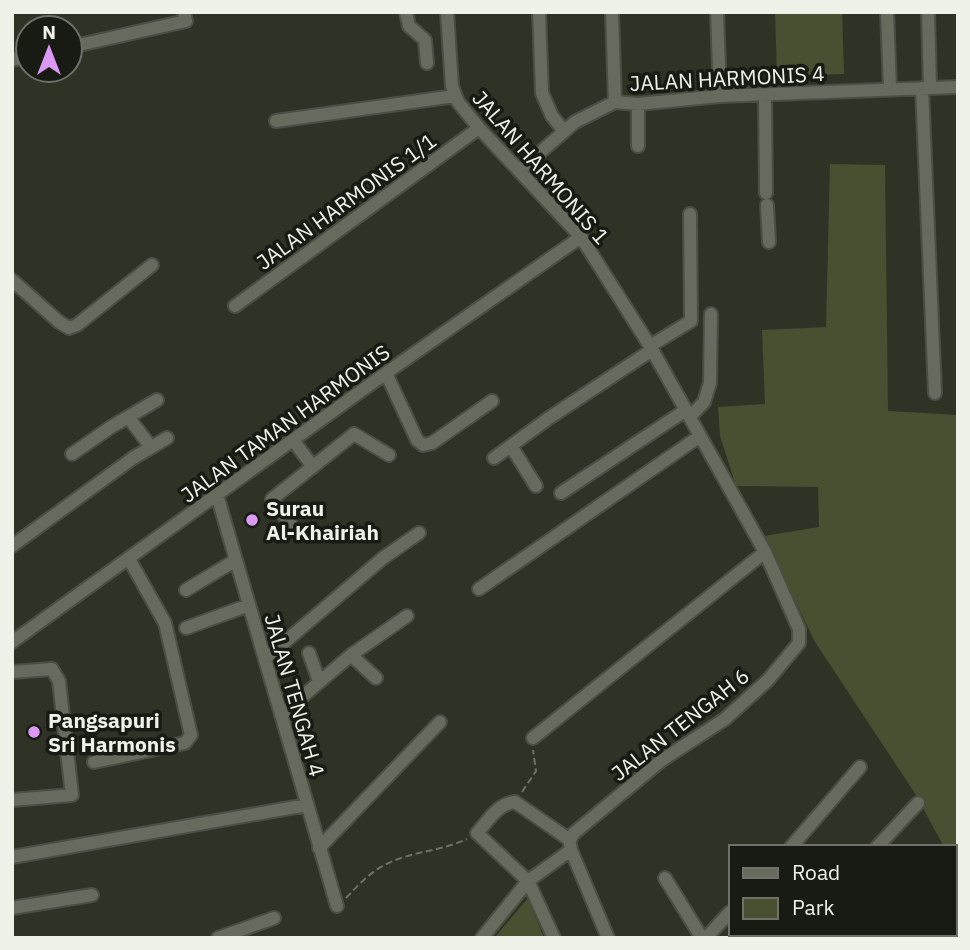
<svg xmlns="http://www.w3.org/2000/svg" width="970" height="950" font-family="'IBM Plex Sans',sans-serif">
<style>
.green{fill:#485031}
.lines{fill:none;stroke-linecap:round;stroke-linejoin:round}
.minor-casing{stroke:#4b4e43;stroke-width:16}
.path{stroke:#6d7165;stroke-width:2;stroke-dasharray:7 3.5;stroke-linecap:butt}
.minor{stroke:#676b5d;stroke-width:12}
.poi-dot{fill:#dc99f4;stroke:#181a14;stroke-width:2.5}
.labels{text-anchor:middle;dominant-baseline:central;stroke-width:7;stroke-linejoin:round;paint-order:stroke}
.street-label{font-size:21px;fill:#eff2e9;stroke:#181a14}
.poi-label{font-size:21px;font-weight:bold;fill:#eff2e9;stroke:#181a14;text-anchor:start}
</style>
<rect width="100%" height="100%" fill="#2f3326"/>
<!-- green -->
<path class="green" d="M775,12h67l2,62 -67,2z
M830,164l55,1 3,246 70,4v517l-4,-4v-81h-10l-28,-52 -101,-153 -51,-106 55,-9 -1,-40 -82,-1 -16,-50 -2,-29 47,-3 -3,-74 64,-3z
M528,898l16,40h-50z"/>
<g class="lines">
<defs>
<path id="minor" d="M406,12l3,14 16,14 2,23
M447,12l5,74 6,16 21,26 102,109 69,109 115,206 34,77v14l-31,37 -43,39 -63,41 -88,73 -4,7
M539,12l3,81 10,23 12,15
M612,12l3,90
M717,12l3,84
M887,12l3,77
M928,12l2,75
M70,47l116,-26 -2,-9
M12,60l16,-4
M922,88l13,305
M765,95l1,98
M638,104v42
M276,121l179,-25
M520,170l55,-48 40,-20 23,2 82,-8 238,-9
M767,205l2,37
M12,280l47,42 10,6 8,-3 75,-60
M235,306l244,-178
M650,346l41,-25 -1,-107
M386,373l31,67 6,5 9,-2 60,-42
M128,417l23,30
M690,417l14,-15 6,-19 1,-69
M293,440l20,27
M511,446l25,40
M72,454l39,-27 46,-27
M494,458l55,-40 103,-68
M561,493l125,-83
M217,495l120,411
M291,525l-19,-26 82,-65 35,21
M12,546l121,-88 34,-20
M479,589l221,-153
M186,590l50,-30
M186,628l63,-23
M12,642l374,-269 195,-136
M309,653l10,28
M351,655l56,-39
M265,659l118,-101 36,-25
M12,672l40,-3 7,12 13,114 -60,5
M281,715l70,-60 25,23
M533,738l232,-186
M94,762l91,-19 6,-8 -26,-112 -36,-64
M570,844l1,6 37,88
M791,847l69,-80
M877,847l41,-44
M319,848l121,-126
M12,857l295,-52
M665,878l37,60
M12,908l80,-13
M945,934l4,4
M218,938l56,-20
M482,938l46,-57 43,-31
M554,938l-26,-57 -51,-48c12,-13 20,-29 38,-31l55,38
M706,938l24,-26
M786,938l3,-4
M906,938l3,-4"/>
</defs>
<!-- minor casing -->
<use href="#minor" class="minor-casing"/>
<!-- path -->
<path class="path" d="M522,792l14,-21 -3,-21
M346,898c14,-15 27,-29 47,-37 24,-10 48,-10 74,-22"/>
<!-- minor -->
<use href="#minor" class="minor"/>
</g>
<!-- markers -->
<g class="poi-dot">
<circle cx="252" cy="520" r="7"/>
<circle cx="34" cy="732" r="7"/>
</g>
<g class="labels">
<!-- street labels -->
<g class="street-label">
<text transform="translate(727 78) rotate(-3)">JALAN HARMONIS 4</text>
<text transform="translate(541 167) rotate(49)">JALAN HARMONIS 1</text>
<text transform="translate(346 201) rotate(-36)">JALAN HARMONIS 1/1</text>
<text transform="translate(285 423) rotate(-36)">JALAN TAMAN HARMONIS</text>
<text transform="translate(295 695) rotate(74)">JALAN TENGAH 4</text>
<text transform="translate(680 724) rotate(-38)">JALAN TENGAH 6</text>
</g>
<!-- poi labels -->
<g class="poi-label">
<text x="266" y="508">Surau<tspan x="266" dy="24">Al-Khairiah</tspan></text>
<text x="48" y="720">Pangsapuri<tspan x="48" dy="24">Sri Harmonis</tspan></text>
</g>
</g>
<!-- border -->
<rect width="970" height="950" fill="none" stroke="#eff2e9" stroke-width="28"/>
<!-- legend -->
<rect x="729" y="845" width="228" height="91" fill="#181a14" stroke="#6e7069" stroke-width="2"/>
<rect x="743" y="868" width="35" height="10" fill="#676b5d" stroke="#6e7069" stroke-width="2"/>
<text x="792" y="880" font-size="21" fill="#eff2e9">Road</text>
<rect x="743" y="898" width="35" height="21" fill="#485031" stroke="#6e7069" stroke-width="2"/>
<text x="792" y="915" font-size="21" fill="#eff2e9">Park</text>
<!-- north arrow -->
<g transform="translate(49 49)"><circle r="33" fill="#181a14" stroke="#6e7069" stroke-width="2"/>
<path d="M0-5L12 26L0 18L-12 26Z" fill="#dc99f4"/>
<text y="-10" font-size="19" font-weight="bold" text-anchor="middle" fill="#eff2e9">N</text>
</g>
</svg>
